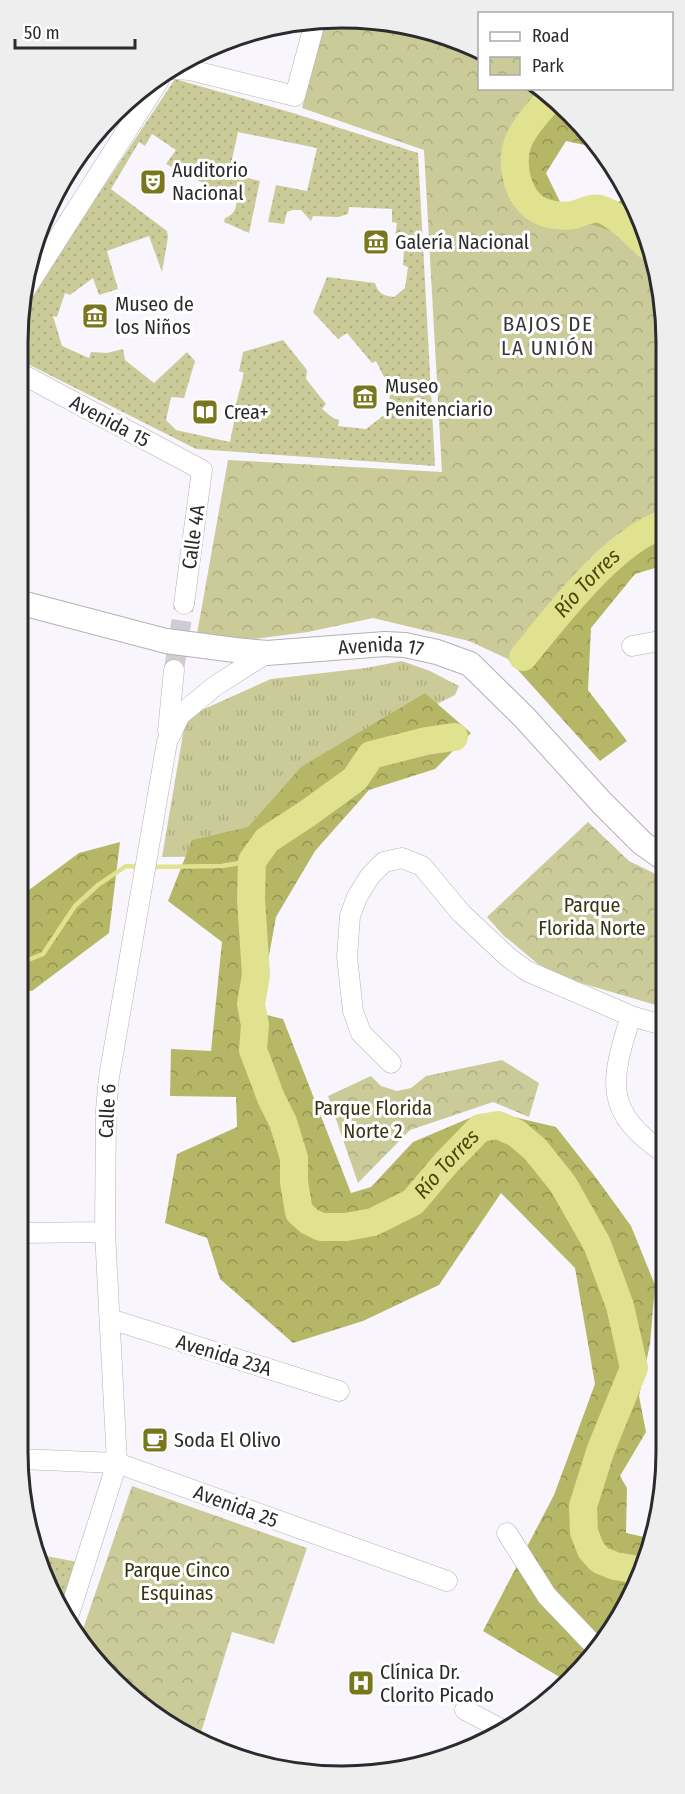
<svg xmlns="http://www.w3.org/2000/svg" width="685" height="1794" font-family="'Fira Sans Condensed',sans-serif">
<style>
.grass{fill:url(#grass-tufts)}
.forest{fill:url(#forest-crowns)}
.park{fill:url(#park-crowns)}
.garden{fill:url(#garden-dots);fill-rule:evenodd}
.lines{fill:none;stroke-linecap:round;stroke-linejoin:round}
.stream{stroke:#e1e290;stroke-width:4.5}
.river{stroke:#e1e290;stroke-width:28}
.minor-tunnel{stroke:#d0ccd2;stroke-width:20;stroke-dasharray:20 10;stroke-linecap:butt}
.minor-casing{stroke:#b4b1b7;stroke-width:21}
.major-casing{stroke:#b4b1b7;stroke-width:26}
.minor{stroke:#fff;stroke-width:20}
.major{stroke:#fff;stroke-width:24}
.labels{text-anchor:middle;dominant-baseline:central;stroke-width:6;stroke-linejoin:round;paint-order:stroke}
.poi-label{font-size:20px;fill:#2b2a2c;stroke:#fff;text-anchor:start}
.street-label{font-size:20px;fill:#2b2a2c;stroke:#fff}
.park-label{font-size:20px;fill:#353512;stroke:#fff}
.neighbourhood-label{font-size:21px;letter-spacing:1.5px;fill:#39373c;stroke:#fff}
.water-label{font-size:21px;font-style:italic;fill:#484807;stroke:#fff}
.rim{fill:none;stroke:#2b2a2c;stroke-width:3}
</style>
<defs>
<pattern id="grass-tufts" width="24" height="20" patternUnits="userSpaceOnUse" patternTransform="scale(1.5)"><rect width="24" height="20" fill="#cacb98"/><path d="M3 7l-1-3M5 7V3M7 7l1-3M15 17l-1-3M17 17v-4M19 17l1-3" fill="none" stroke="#aeae83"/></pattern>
<pattern id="forest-crowns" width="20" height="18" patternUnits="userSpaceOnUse" patternTransform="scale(1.5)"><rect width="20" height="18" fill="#b6b766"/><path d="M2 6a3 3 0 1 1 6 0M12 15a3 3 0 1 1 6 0" fill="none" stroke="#949554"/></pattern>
<pattern id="park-crowns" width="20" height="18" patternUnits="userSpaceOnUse" patternTransform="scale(1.5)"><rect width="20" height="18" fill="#cacb98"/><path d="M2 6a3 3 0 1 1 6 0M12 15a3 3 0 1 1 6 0" fill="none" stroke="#aeae83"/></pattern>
<pattern id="garden-dots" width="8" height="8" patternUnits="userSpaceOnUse" patternTransform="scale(1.5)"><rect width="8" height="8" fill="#cacb98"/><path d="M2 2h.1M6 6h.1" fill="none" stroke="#aeae83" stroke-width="1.8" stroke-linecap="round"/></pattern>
</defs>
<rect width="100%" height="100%" fill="#f9f5fc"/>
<!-- grass -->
<path class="grass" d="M402,661l28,10 29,15 -4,9 -102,51 -112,110 -79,1 23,-135 10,-9 76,-34 95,-11z"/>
<!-- forest -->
<path class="forest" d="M541,89l46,40 4,6 -2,11 -23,-5 -20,32 18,37 17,11 50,-26 3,4 30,101v119l-4,-9 -3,-61 -184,-94 35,-138z
M665,515v50l-30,9 -44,54 -3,62 39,51 -27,20 -92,-102 68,-81 54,-52z
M425,693l46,40 -36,36 -66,21 -54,61 -39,66 -8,44 -7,11 -2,41 24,6 68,174 20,-6 42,-45 66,-28 35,3 42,10 41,52 34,47 24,59 -5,59 -11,52 7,36 -26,44 7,12 -1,45 28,6 -54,110 -34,32 -83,-50 71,-136 41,-111 -20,-116 -74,-75 -62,92 -76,36 -70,22 -73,-64 -13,-41 -42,-15 12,-69 60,-27 -1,-30 -66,-1 1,-47 40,2 11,-109 -54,-41 24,-61 56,-13 53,-60z
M120,842l-11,91 -77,58 -14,-2v-91l61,-45z"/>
<!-- park -->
<path class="park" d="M324,22l103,7 52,24 1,35 61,1 4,4 -37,46 -7,40 17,27 18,15 58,4 33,12 25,34 8,139 4,9 1,96 -35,11 -54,52 -68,81 -39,-18 -96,-23 -65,14 -54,7 -57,-5 31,-174 214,12 -18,-322 -122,-42z
M588,822l41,39 37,18v129l-102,-30 -26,-14 -36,-30 -15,-17z
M502,1060l37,23 -10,34 -36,-15 -83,28 -52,53 -30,-87 43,-20 10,10 16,5 14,-3 15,-12z
M132,1486l175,62 -33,96 -42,-12 -33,107 -18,-6 -83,-68 -17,-30z"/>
<!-- garden -->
<path class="garden" d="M175,79l118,34 125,40 17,313 -239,-17 -178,-90 5,-51zM238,132l79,16 -10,43 -31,-6 -8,37 16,2 3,-12 6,-2h8l10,11 2,-5 25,1 10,-3 1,-7 43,2v13l5,1 -2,14 6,1 -2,13 5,1 -1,13 5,2 -3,21 -11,9c-11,-1 -16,-4 -19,-14l-48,-6 -14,35 25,27 9,-6 25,30 4,-2 9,18 6,1 -3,32 -22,17 -28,-3 1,-6 -6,-2 -11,-9 4,-5 -20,-25 1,-9 -24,-30 -40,12 -4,19 5,2 -11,43 2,1 -5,25 -54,-12 -10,-10 5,-23 13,1 11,-37 -8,-9 -33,31 -29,-23 -2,-11 -16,4 -16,-1 -2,6 -27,-12 -9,-30 4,1 8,-24 5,2 23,-17 6,17 19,-6 -11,-38 42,-15 13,36 6,-35 -1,-6 -56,-42 28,-47 6,4 7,-12 24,16 -10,14 39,20 4,9 7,-5 15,1c7,12 8,23 -6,29l-1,4 25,11 11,-52 -31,-8z
M35,1554l43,8 -14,43 -29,-49z"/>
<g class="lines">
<!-- stream -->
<path class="stream" d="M150,867l72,-1 30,-5
M18,964l25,-10 32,-48 23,-21 28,-19 16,1"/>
<!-- river -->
<g class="river">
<path d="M551,97c-10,12 -22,24 -29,37 -16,26 -5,74 28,80 6,2 17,2 23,1 9,-2 17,-8 27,-6 16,4 36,26 48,37"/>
<path id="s1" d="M523,657c34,-41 90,-117 142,-133"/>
<path id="s2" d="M454,737l-28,4 -55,14 -16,24 -47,34 -41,27 -15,21 -1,38 5,76 -5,29 4,21 -2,25 18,48 12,24 11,36v24l5,30 10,9 12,6h25l27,-5 40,-20 33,-39 34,-35 18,-3 18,8 19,16 28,35 34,60 23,62 14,62 -33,81 -18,57 1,26 7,18 9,10 15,6 24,4"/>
</g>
<!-- minor-tunnel -->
<path class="minor-tunnel" d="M174,670l10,-66"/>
<defs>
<path id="minor" d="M172,69l18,1 105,26 20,-74
M25,290l134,-210
M18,372l184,98 -18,134
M632,646l33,-6
M168,731l6,-61
M631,1016c-21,65 -28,97 35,138
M391,1063l-30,-30 -8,-22 -6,-54 3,-41 7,-19 13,-21 14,-14 18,-4 20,8 39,47 47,44 19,14 104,45 35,10
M18,1233l87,-1
M110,1319l229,72
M19,1459l98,4 330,118
M507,1533l40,63 43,45 10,7
M69,1614l48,-151 -12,-231 1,-122 3,-33 58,-335 13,-27 35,-29 52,-33
M465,1710l38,20"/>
<g id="major">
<path id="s3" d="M18,602l148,39 69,9 32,3 118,-9 20,1 32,7 33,12 54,53 78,86 40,40 24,17"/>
</g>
</defs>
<!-- minor casing -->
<use href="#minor" class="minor-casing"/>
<!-- major casing -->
<use href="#major" class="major-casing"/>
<!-- minor -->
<use href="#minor" class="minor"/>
<!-- major -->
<use href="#major" class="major"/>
</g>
<!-- icons -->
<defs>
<symbol id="theatre-square" viewBox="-11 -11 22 22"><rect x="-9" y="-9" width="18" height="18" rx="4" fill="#78771d" stroke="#fff"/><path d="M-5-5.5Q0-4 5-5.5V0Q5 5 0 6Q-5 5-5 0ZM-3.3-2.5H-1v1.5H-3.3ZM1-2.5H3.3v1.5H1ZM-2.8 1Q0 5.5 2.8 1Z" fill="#fff"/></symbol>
<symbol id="museum-square" viewBox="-11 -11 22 22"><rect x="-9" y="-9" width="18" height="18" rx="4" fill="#78771d" stroke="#fff"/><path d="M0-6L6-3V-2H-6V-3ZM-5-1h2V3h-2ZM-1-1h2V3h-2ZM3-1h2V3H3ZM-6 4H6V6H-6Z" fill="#fff"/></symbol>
<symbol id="library-square" viewBox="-11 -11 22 22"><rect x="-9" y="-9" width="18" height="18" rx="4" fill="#78771d" stroke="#fff"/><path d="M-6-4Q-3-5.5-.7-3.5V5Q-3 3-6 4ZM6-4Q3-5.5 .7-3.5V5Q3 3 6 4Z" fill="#fff"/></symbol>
<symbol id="cafe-square" viewBox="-11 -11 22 22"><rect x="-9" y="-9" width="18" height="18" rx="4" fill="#78771d" stroke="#fff"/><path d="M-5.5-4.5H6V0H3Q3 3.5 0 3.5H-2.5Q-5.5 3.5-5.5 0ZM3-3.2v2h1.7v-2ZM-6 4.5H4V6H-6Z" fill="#fff"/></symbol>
<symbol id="hospital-square" viewBox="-11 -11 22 22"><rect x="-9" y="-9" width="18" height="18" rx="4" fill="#78771d" stroke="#fff"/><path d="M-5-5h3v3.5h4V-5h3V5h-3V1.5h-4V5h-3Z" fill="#fff"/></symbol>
</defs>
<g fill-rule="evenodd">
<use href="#theatre-square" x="138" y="167" width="30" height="30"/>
<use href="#museum-square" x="361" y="227" width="30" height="30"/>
<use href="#museum-square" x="80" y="301" width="30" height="30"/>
<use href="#museum-square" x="350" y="382" width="30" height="30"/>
<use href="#library-square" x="190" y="397" width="30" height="30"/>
<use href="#cafe-square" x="140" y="1425" width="30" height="30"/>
<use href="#hospital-square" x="346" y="1668" width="30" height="30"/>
</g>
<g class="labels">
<!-- poi labels -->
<g class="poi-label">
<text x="172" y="170">Auditorio<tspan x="172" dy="23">Nacional</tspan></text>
<text x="395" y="242">Galería Nacional</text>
<text x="115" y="304">Museo de<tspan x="115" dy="23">los Niños</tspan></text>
<text x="385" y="386">Museo<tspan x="385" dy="23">Penitenciario</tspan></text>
<text x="224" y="412">Crea+</text>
<text x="174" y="1440">Soda El Olivo</text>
<text x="380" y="1672">Clínica Dr.<tspan x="380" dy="23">Clorito Picado</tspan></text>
</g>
<!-- street labels -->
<g class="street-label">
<text transform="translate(110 421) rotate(28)">Avenida 15</text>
<text transform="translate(193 537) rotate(-82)">Calle 4A</text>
<text stroke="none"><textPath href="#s3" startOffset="369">Avenida 17</textPath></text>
<text transform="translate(107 1111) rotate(-87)">Calle 6</text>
<text transform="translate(224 1355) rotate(17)">Avenida 23A</text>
<text transform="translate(236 1506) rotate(20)">Avenida 25</text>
</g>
<!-- park labels -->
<g class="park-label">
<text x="592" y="905">Parque<tspan x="592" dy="23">Florida Norte</tspan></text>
<text x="373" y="1108">Parque Florida<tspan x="373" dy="23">Norte 2</tspan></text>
<text x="177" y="1570">Parque Cinco<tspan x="177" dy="23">Esquinas</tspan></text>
</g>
<!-- neighbourhood labels -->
<g class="neighbourhood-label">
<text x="548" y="324">BAJOS DE<tspan x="548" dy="24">LA UNIÓN</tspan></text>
</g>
<!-- water labels -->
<g class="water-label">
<text stroke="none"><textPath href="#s1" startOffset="98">Río Torres</textPath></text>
<text stroke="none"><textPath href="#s2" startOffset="782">Río Torres</textPath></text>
</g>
</g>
<!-- crop -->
<path d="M0 0H685V1794H0ZM342 28H342A314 314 0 0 1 656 342V1452A314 314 0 0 1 342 1766H342A314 314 0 0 1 28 1452V342A314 314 0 0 1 342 28Z" fill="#eee" fill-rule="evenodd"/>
<path class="rim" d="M342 28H342A314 314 0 0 1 656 342V1452A314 314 0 0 1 342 1766H342A314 314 0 0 1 28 1452V342A314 314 0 0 1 342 28Z"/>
<!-- legend -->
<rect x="478" y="12" width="195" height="78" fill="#ffffff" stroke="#aaaaab" stroke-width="1.5"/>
<rect x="490" y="32" width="30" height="9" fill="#ffffff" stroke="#aaaaab" stroke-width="1.5"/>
<text x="532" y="42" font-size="18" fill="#2b2a2c">Road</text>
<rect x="490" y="57" width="30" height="18" fill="url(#park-crowns)" stroke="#aaaaab" stroke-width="1.5"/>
<text x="532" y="72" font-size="18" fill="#2b2a2c">Park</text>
<!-- scale -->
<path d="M15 39v9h120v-9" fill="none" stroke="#2b2a2c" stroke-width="3"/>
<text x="24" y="39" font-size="18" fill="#2b2a2c" stroke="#ffffff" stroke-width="4.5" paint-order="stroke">50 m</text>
</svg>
